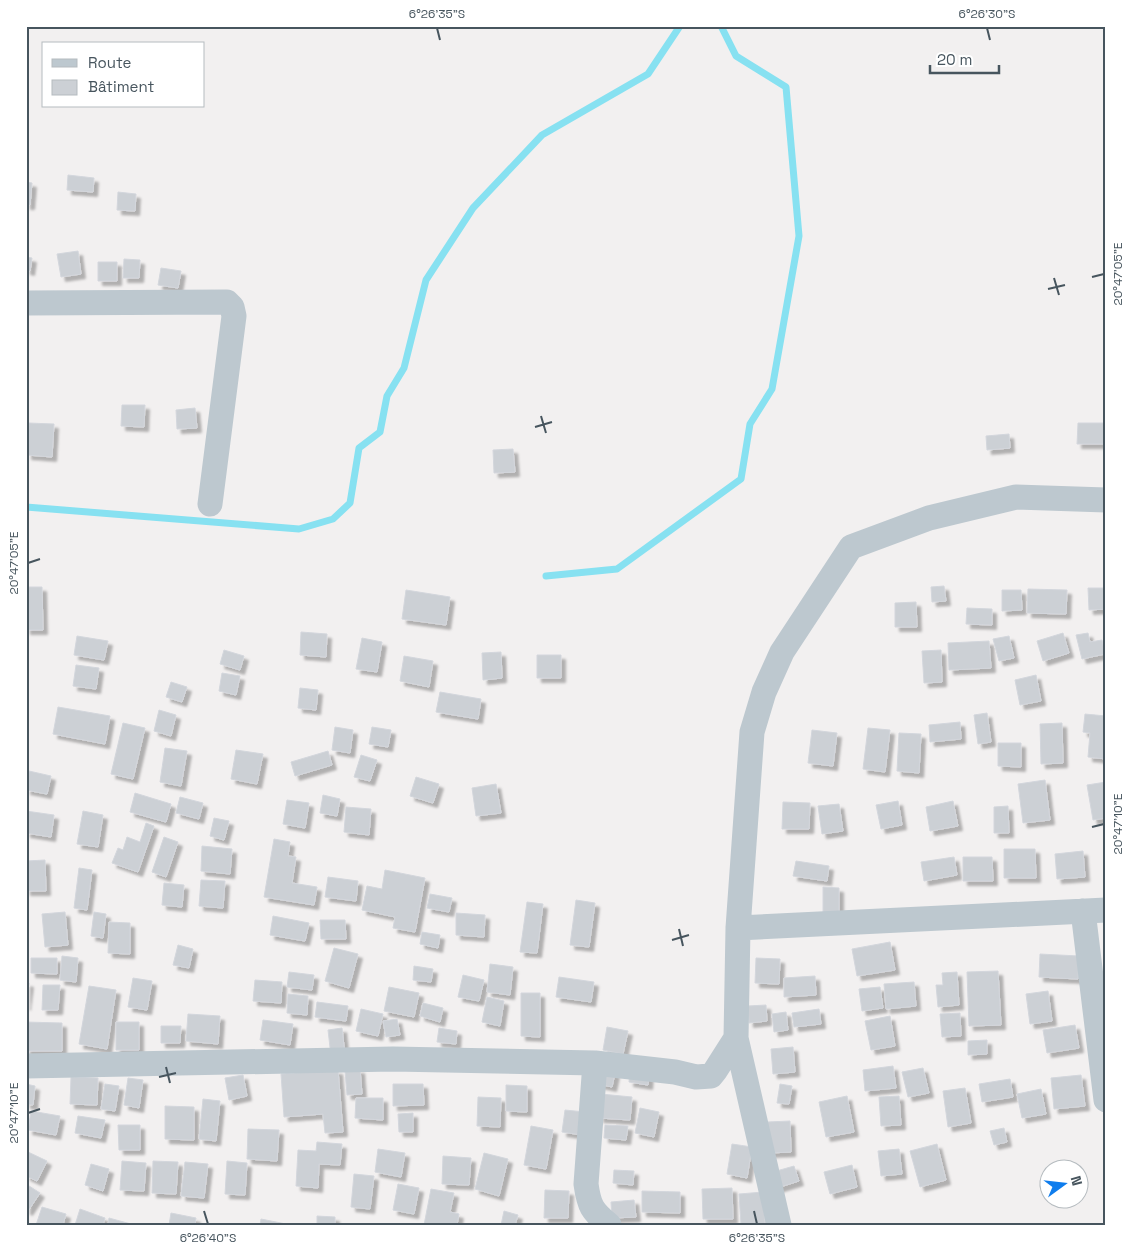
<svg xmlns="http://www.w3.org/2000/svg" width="1132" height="1251" font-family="'Space Grotesk',sans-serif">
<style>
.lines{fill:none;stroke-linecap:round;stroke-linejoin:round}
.stream{stroke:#87e1f1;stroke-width:7}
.building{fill:#ccd0d5;stroke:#d3d6dc;filter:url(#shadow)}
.street{stroke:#bdc8cf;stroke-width:25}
.ticks{fill:none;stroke:#47555e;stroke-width:2}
.neatline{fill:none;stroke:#47555e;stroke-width:2}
.ticks-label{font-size:12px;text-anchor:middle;fill:#47555e}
</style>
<defs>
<filter id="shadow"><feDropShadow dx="4.5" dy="4.5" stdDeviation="1" flood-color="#0004"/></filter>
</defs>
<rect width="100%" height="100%" fill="#f2f0f0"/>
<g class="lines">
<!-- stream -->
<path class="stream" d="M26,507l273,22 34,-10 17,-16 9,-55 21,-16 7,-36 17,-28 22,-88 47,-72 69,-73 106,-61 32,-48
M546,576l71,-7 124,-90 9,-55 22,-35 27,-153 -13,-149 -50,-31 -15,-30"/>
</g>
<!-- building -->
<path class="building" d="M68,175l26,3 -1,14 -26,-2z
M26,182l6,1 -2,22h-4z
M118,192l18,2 -1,17 -18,-1z
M78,251l3,23 -20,3 -4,-23z
M26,257l6,1 -2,13 -4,-1z
M124,259l16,1 -1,18h-16z
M98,262h19v19h-19z
M161,268l20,3 -3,17 -20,-3z
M122,405h23l-1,22 -23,-1z
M195,408l2,20 -20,1 -1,-19z
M29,423l25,1 -2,33 -25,-2z
M1078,423h28v21h-29z
M1009,434l1,14 -23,2 -1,-14z
M513,449l2,23 -21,1 -1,-23z
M944,586l2,15 -14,1 -1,-15z
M26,587h16l1,43h-17z
M1088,588h18v21l-17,1z
M1028,589l39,1 -1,24 -39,-1z
M406,590l44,7 -4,28 -44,-6z
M1002,590h19l1,20 -20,1z
M916,602l1,25h-22v-24z
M967,608l25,1v16l-26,-1z
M301,632l26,2 -1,23 -26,-2z
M1063,633l6,20 -26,8 -6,-20z
M1088,633l2,9 12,-2 3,14 -23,5 -6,-24z
M77,636l31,5 -4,19 -30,-5z
M1009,636l5,22 -15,3 -6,-22z
M362,638l20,4 -5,30 -21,-3z
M989,641l2,27 -42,2 -1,-27z
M224,650l20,6 -4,14 -20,-6z
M941,650l1,32 -18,1 -2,-32z
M501,652l1,26 -19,2 -1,-27z
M537,655h24v23h-24z
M404,656l29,5 -4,26 -29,-6z
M76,665l23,3 -3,21 -23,-3z
M222,673l18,3 -4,19 -17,-4z
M1036,675l5,26 -21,4 -5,-25z
M171,682l16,5 -5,15 -16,-5z
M300,688l18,2 -2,20 -18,-2z
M440,692l41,7 -3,20 -42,-7z
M58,707l52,9 -5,28 -52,-10z
M159,710l17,5 -5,21 -17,-5z
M987,713l4,29 -13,2 -4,-29z
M1085,714l21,2v43l-18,-2 2,-24 -7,-1z
M960,722l1,17 -31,3 -1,-17z
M123,723l22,5 -12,51 -22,-5z
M1062,723l1,40 -22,1 -1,-40z
M335,727l18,3 -3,23 -18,-3z
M372,727l19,3 -3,17 -19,-3z
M868,728l22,2 -5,42 -22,-3z
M812,730l25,3 -4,33 -25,-3z
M899,733l22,1 -2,39 -22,-2z
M998,743h23v24l-23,-1z
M165,748l22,3 -6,35 -21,-4z
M236,750l27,4 -6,30 -26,-5z
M328,751l4,14 -37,11 -4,-14z
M361,755l16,5 -7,21 -16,-4z
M29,771l22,5 -4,18 -21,-4z
M416,777l23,7 -6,19 -23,-7z
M1045,780l5,40 -27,3 -5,-39z
M1106,782v36l-13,2 -6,-35z
M496,784l5,29 -25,3 -4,-28z
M135,793l36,11 -5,18 -36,-10z
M323,795l17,4 -3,17 -17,-3z
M180,797l23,6 -4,16 -23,-6z
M287,800l22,3 -4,25 -22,-4z
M898,801l4,24 -21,4 -5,-24z
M953,801l5,25 -28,5 -4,-24z
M783,802l27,1 -1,26h-27z
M839,804l4,27 -21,3 -4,-28z
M1008,806l1,27h-15v-26z
M346,807l25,2 -2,26 -25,-3z
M26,811l28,4 -3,22 -25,-4z
M83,811l20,4 -5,32 -21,-3z
M214,818l15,3 -5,19 -14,-4z
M146,823l8,3 -16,46 -26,-9 6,-15 5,2 4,-13 13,5z
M164,837l14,5 -12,35 -14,-5z
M274,839l16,3 -2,14 8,1 -4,26 25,4 -3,18 -50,-8z
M202,846l30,3 -2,25 -29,-3z
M1004,849h31l1,29h-32z
M1083,851l2,26 -28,2 -2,-25z
M954,857l3,18 -33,6 -3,-19z
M963,857h29l1,24h-30z
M45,860l1,31h-20v-30z
M796,861l33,5 -2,15 -34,-5z
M79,868l13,2 -5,40 -13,-2z
M385,870l40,8 -10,54 -22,-4 2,-11 -33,-7 5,-24 15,3z
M328,877l30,4 -2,20 -31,-4z
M201,880l24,1 -2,27 -24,-2z
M164,883l20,2 -2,22 -20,-2z
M823,887l16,1v31h-16z
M430,894l22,4 -3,14 -22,-4z
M576,900l19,3 -6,44 -19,-2z
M527,902l16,2 -6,49 -17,-1z
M65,912l3,33 -23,2 -3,-33z
M94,912l12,2 -3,24 -12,-2z
M456,913l29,2 -1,22 -28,-2z
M273,916l36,7 -4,18 -35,-6z
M320,920h25l1,19h-25z
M109,922l21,1v31l-22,-1z
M422,932l18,3 -2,13 -18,-4z
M890,942l5,28 -38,6 -5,-27z
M178,945l15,4 -4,19 -16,-3z
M334,948l24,6 -9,34 -24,-7z
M1040,954l39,2 -1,23 -39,-2z
M62,956l16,2 -2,24 -16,-2z
M31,958h26v16l-26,-1z
M756,958l24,1 -1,25 -24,-1z
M490,964l23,3 -3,28 -23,-3z
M414,966l19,3 -2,13 -18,-2z
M998,971l3,54 -32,1 -2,-54z
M289,972l25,3 -2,15 -25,-3z
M957,972l2,33 -21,2 -2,-22h7l-1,-12z
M463,975l21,5 -5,21 -21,-4z
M815,976l1,19 -32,2v-19z
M559,977l35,5 -3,20 -35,-5z
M133,978l19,3 -5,29 -19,-3z
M255,980l27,2 -1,21 -28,-2z
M26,982l3,1 -3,23z
M914,982l2,24 -30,3 -2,-25z
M43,985h17l-2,25h-16z
M89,986l27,4 -9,59 -28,-5z
M389,987l30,6 -5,24 -30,-6z
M880,987l3,21 -21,3 -3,-22z
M1048,991l4,30 -22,3 -4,-30z
M521,993h19v44l-19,-1z
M288,994l20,2 -1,19 -20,-2z
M487,997l17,4 -4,25 -18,-4z
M317,1002l31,4 -2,15 -31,-4z
M423,1003l20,5 -3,14 -20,-6z
M766,1005l1,16 -18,2 -1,-17z
M361,1009l22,5 -5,22 -22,-5z
M819,1009l2,15 -27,3 -2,-14z
M786,1012l2,18 -14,2 -2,-18z
M960,1013l1,23 -19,1 -2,-23z
M188,1014l32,2 -2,28 -32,-3z
M890,1016l5,30 -24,4 -6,-29z
M397,1019l3,16 -14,2 -3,-16z
M263,1020l30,4 -3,21 -30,-5z
M26,1022l36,1v28h-36z
M116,1022h23v28h-23z
M1075,1025l4,23 -32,5 -4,-23z
M161,1026h20l-1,17h-19z
M607,1027l21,4 -5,23 -20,-4z
M342,1028l3,27 -14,1 -3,-26z
M439,1028l18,3 -1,13 -19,-2z
M987,1040v14l-19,1v-14z
M793,1047l2,25 -22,2 -2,-25z
M893,1066l3,22 -31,3 -2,-21z
M923,1068l6,25 -21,4 -6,-25z
M360,1069l2,25 -15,1 -2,-24z
M601,1069l14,4 -3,14 -14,-3z
M338,1070l5,62 -18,1 -2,-19 -39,3 -3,-43z
M630,1070l19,3 -1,12 -19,-3z
M243,1075l4,21 -18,4 -4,-22z
M1081,1075l4,31 -31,3 -3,-31z
M71,1077l27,1 -1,27 -27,-1z
M128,1078l15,2 -4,28 -15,-3z
M1010,1079l3,18 -31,5 -3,-18z
M26,1084l9,2 -2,19 -7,-1z
M105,1084l14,2 -4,25 -14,-2z
M393,1084h30l1,21 -31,1z
M780,1084l12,2 -3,18 -12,-1z
M506,1085l21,1v26l-21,-1z
M965,1088l6,35 -23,4 -5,-36z
M1041,1089l5,25 -24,4 -5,-24z
M601,1094l31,3 -2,23 -31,-2z
M847,1096l7,36 -28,5 -7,-35z
M899,1096l2,29 -20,1 -2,-29z
M478,1097l23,1 -1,29 -23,-1z
M356,1098h27v22l-28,-2z
M203,1099l17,2 -4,40 -17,-2z
M165,1106l29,1v33l-29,-1z
M640,1108l19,4 -5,25 -19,-4z
M565,1110l20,2 -3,23 -20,-3z
M31,1111l29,5 -4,19 -28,-5z
M413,1113v19h-14l-1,-18z
M78,1116l27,4 -4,18 -26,-5z
M790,1121l1,31 -22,1 -2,-31z
M118,1125h22v25h-21z
M605,1125l23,1 -2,14 -22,-2z
M531,1126l22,4 -7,39 -22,-4z
M1004,1128l3,14 -13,3 -4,-14z
M248,1129l31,1 -2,31 -30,-2z
M317,1142l25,2 -2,21 -21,-1 -1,24 -22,-2 2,-36 18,1z
M732,1144l20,3 -5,31 -20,-4z
M937,1144l9,36 -26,7 -10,-36z
M378,1149l27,4 -4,24 -26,-5z
M899,1149l3,25 -21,2 -3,-25z
M26,1151l21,10 -10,20 -11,-5z
M484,1153l24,6 -9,37 -24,-7z
M443,1156l28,2 -2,27 -27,-1z
M122,1161l24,2 -2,28 -24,-1z
M153,1161l25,1 -2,32 -24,-1z
M227,1161l20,2 -2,32 -20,-1z
M185,1162l23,2 -4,34 -23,-2z
M91,1164l18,5 -6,22 -18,-6z
M852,1165l5,22 -27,7 -6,-22z
M794,1166l5,15 -22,7 -4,-16z
M614,1170l20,1 -1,14 -20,-2z
M354,1174l20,2 -4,33 -19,-2z
M26,1184l14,9 -12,18 -2,-1z
M398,1184l21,4 -5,26 -21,-4z
M732,1188l1,31h-30l-1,-30z
M431,1189l23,4 -4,19 9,2 -2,11h-33z
M545,1190l24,1 -1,27h-24z
M642,1191l38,1v21l-38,-1z
M763,1192l2,32 -24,1 -2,-31z
M634,1200l2,17 -24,1 -1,-16z
M42,1207l24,7 -3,11h-27z
M80,1209l25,9 -2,7h-28z
M504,1211l14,4 -3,10h-14z
M171,1213l25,5 -1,7h-26z
M317,1216l18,1v8h-18z
M109,1218l22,6v1h-23z
M261,1219l30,6h-31z"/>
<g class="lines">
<!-- street -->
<path class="street" d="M26,303l201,-1 5,5 2,9 -24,188
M1083,911l23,189
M738,928l368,-18
M595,1063l-9,121c3,22 6,27 23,41
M26,1066l367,-7 202,4 80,9 21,5 15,-1 4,-5 21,-33
M779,1225l-43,-187 2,-110 14,-196 12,-40 18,-40 69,-105 78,-29 87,-21 90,3"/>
</g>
<!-- ticks -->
<path class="ticks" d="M437,28l3,12M987,28l3,12M1092,277l12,-3M1054,278l5,17M1048,289l17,-4M541,416l5,17M535,427l17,-5M28,563l12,-4M1092,827l12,-3M679,929l4,17M672,940l17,-5M166,1067l4,16M159,1077l17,-4M28,1113l12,-4M204,1211l4,13M754,1211l3,13"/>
<!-- border -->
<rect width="1132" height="1251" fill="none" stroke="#ffffff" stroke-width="55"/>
<!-- legend -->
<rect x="42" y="42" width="162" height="65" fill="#ffffff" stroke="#b5bbbf"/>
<rect x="52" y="59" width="25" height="8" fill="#bdc8cf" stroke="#b5bbbf"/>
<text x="88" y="68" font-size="15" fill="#47555e">Route</text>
<rect x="52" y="80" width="25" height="15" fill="#ccd0d5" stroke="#b5bbbf"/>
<text x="88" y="92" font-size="15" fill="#47555e">Bâtiment</text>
<!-- north arrow -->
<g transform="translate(1064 1184) rotate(75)"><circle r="24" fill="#ffffff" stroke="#b5bbbf"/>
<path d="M0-4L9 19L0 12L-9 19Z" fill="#0f7ded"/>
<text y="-8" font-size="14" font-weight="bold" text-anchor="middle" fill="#47555e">N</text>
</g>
<!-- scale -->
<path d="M930 65v8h69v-8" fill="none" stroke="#47555e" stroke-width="2.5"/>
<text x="937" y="65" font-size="15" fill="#47555e" stroke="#ffffff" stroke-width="4" paint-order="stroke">20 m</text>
<rect x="28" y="28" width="1076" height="1196" class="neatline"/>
<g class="ticks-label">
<text x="437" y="18">6°26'35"S</text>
<text x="987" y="18">6°26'30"S</text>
<text transform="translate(1118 274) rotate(-90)" y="4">20°47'05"E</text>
<text transform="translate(14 563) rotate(-90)" y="4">20°47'05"E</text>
<text transform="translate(1118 824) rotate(-90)" y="4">20°47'10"E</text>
<text transform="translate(14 1113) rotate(-90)" y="4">20°47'10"E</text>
<text x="208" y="1242">6°26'40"S</text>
<text x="757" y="1242">6°26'35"S</text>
</g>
</svg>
